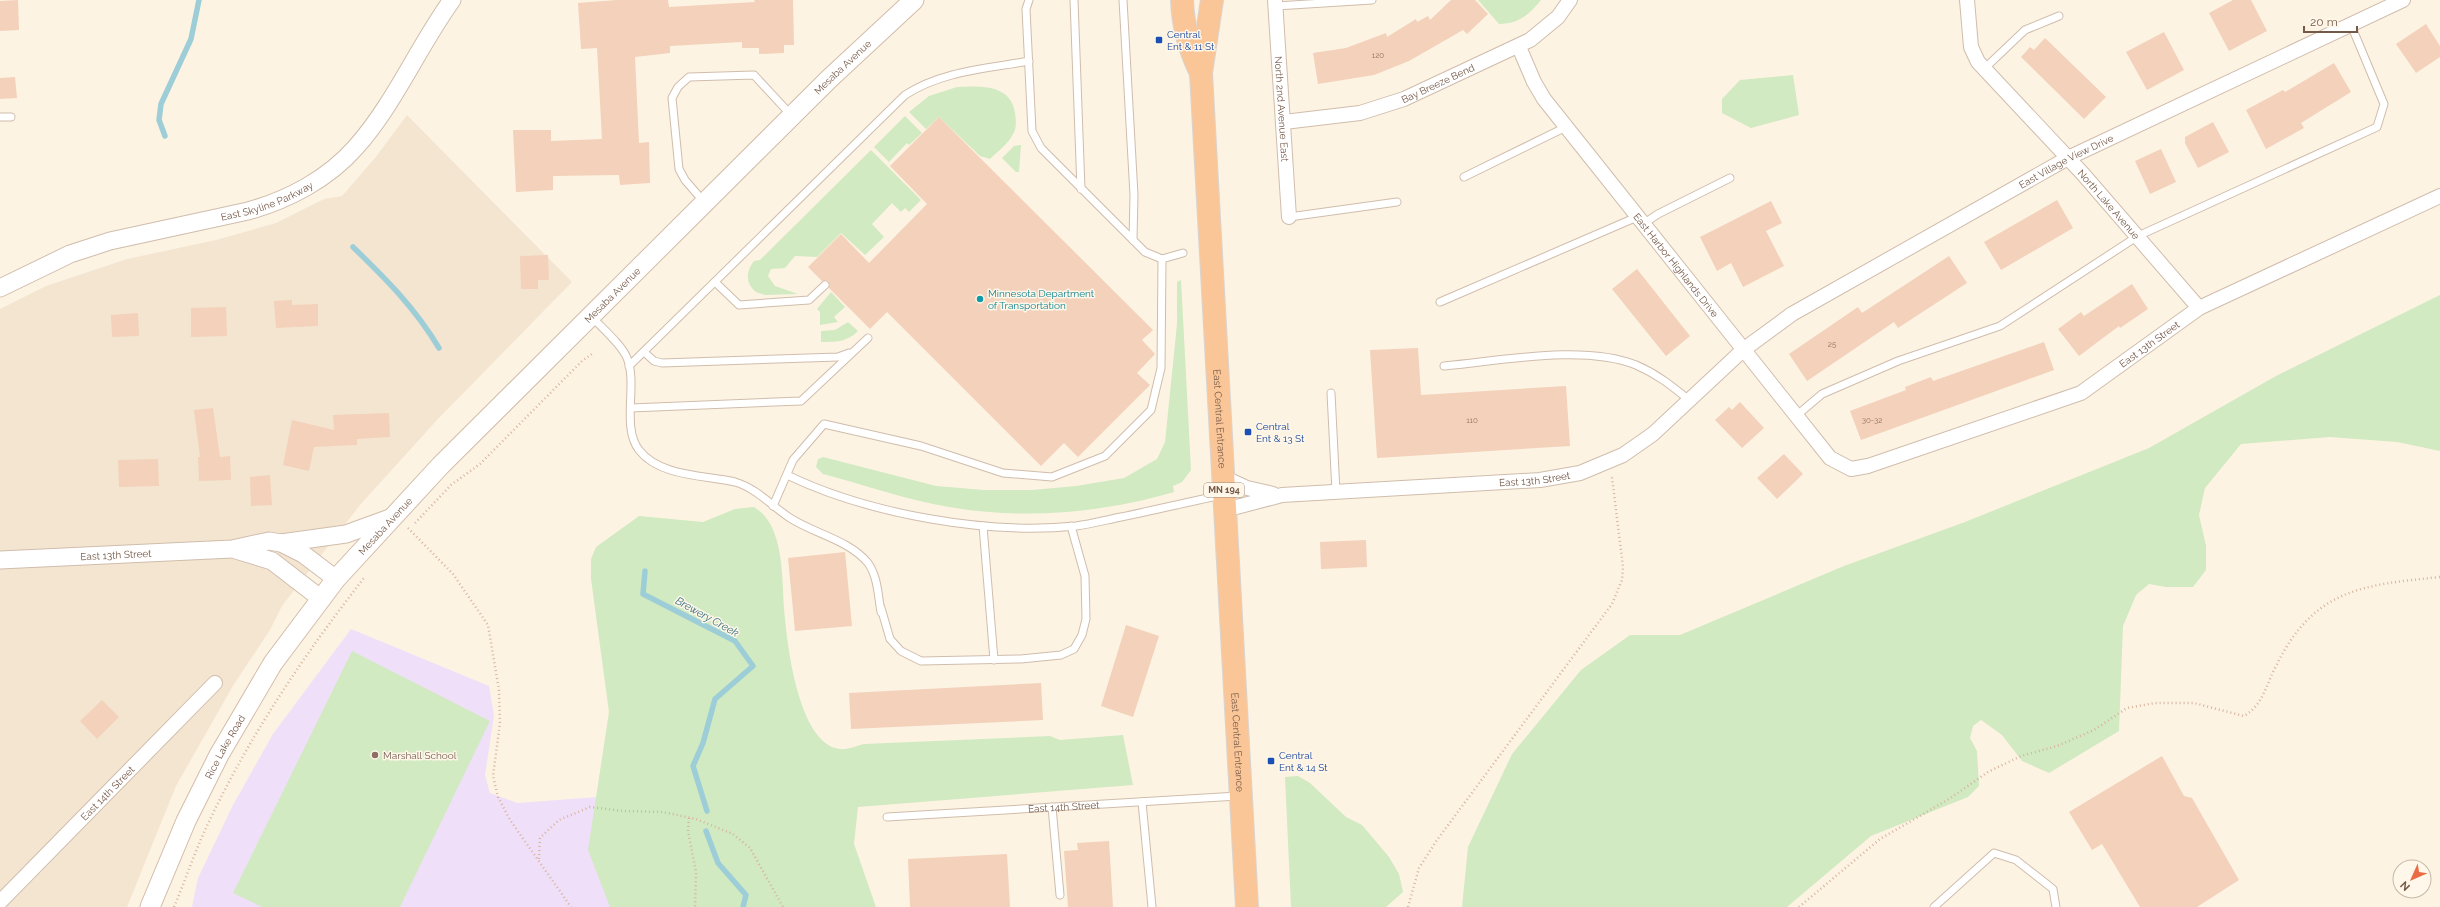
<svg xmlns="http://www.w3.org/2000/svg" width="2440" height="907" font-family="Raleway,sans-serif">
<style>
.residential{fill:#f4e5d1}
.education{fill:#f0dff9}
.green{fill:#d1eac1}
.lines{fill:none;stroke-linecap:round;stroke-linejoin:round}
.stream{stroke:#9dced8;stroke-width:5.5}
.building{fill:#f3d1ba}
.service-casing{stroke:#d0bdac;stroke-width:9}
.minor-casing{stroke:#d0bdac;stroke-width:16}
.tertiary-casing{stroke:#d0bdac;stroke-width:19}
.secondary-casing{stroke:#d3bca9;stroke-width:21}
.trunk-casing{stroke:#dbd4cf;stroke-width:24}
.path{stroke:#d7b49d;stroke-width:2.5;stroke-dasharray:1 3;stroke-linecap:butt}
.service{stroke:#fff;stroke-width:7}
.minor{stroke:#fff;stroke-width:14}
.tertiary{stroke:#fff;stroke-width:17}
.secondary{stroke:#fff;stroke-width:19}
.trunk{stroke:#fac698;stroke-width:22}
.transit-dot{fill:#1a4fb4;stroke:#fff7e9;stroke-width:1.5}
.culture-dot{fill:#0f9aa8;stroke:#fff7e9;stroke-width:1.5}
.education-dot{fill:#8d6e63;stroke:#fff7e9;stroke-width:1.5}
.labels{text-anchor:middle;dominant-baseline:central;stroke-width:3;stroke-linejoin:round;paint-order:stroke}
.number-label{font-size:8px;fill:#947764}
.shield{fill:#fff7e9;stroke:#9e8878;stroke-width:1}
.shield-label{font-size:9px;font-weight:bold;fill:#755948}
.transit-label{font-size:10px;fill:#164399;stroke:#fff7e9;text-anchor:start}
.street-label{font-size:10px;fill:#755948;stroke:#fff7e9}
.culture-label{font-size:10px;fill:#0d838f;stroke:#fff7e9;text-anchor:start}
.education-label{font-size:10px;fill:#785e54;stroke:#fff7e9;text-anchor:start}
.water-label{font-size:11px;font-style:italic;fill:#3f7682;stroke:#fff7e9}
</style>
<rect width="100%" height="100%" fill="#fdf3e3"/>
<!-- residential -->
<path class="residential" d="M407,115l165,167 -135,138 -77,85 -78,101 -12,24 -36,54 -58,102 -49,121h-127v-598l46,-23 81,-27 89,-19 60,-17 48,-24 18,-3 33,-38z"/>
<!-- education -->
<path class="education" d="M351,629l138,57 5,30 -9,59 5,18 28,10 172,-13 162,117h-660l6,-29 35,-73 40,-71z"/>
<!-- green -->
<path class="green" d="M1478,0h63c-12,15 -23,24 -42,24z
M1793,75l6,40 -48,13 -29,-15v-14l18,-19z
M957,87c23,-1 54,-3 58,26 1,7 2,15 -2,21 -5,10 -16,18 -23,25l-10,-3 -41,-39 -13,12 -17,-17 20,-16z
M905,116l17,17 -13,12 -2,-2 -18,19 -15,-15z
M1021,145l-2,27h-3l-14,-14 12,-12z
M871,150l50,50 -12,12 -4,-4 -4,4 -9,-9 -20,21 12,13 -19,18 -24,-22 -24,24 -22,-1 -10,12 -14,1 -3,7 7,10 23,8 -33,1 -9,-3c-11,-9 -10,-21 -2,-31l6,-1z
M1181,280l10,190 -9,12 -9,4 1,6c-71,21 -152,28 -225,15 -42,-7 -84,-22 -126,-33l-7,-7 2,-8 5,-2 113,29 48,4h48l44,-4 48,-8 33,-19 8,-17 12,-118v-42z
M831,292l14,15 -11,10 4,5 -18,3v-13l-3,-3z
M2440,295v156l-43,-9 -67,-5 -89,7 -36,44 -6,27 7,31v24l-13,17h-27l-17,-3 -13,11 -13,31 -4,105 -70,42 -27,-12 -20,-26 -21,-15 -8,6 -3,12 7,13 2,35 -11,11 -97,39 -84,71h-325l6,-60 44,-93 69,-84 49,-35h50l164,-69 121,-44 184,-74 127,-72z
M848,322l10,9c-11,11 -22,11 -37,11v-11l14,-1z
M754,507c11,7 17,16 21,28 9,25 7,58 10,84 3,32 15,126 55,130 8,1 16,-3 24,-5l186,-8 10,4 63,-5 10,50 -275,22 -4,37 22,63h-266l-22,-57 21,-138 -18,-133v-20l5,-12 43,-31 64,6 32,-13z
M352,651l138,70 -90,186h-138l-29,-14z
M1298,776l12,7 36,34 16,8 27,32 10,17 4,18 -17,15h-95l-6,-130z"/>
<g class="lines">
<!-- stream -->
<path class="stream" d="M165,136l-6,-16 2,-16 30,-65 8,-39
M353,247c34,33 62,61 86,101
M645,571l-2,23 92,47 18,25 -38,33 -12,44 -10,23 14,45
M706,831l12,32 28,32 -3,12"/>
</g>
<!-- building -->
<path class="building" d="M18,0l1,30 -19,1v-30z
M617,0h51l1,7 86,-5 -1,-2h39l1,45h-10v8l-25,1v-6h-17v-6l-72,4v7l-35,4 4,86 10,-1 1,41 -30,2 -1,-10 -66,1v14l-37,2 -3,-62h38v11l51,-2 -5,-91 -16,1 -3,-46z
M1451,0h24l13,14 -21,20 -4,-4 -54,31 -35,14 -56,9 -5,-31 33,-5 40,-15 1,4 29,-18 1,3 11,-6 2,4z
M2233,0h18l16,31 -38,20 -20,-38z
M2426,24l14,22v11l-24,16 -20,-29z
M2164,32l20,38 -37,20 -21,-38z
M2045,38l61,59 -22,22 -63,-62 9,-10 4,3z
M2334,63l17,29 -50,31 3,5 -38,21 -20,-39 37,-20 2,2z
M15,77l2,21 -17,1v-21z
M939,117l214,213 -11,10 13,14 -18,19 13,12 -72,72 -14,-14 -23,23 -154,-154 -17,17 -41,-41 -1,-7h-6l-14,-14 33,-33 28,29 58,-59 -37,-38z
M2213,122l16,30 -31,16 -13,-25v-6z
M2161,149l15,33 -26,12 -15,-33z
M2057,200l16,28 -72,42 -17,-28z
M1771,201l11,22 -16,8 18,35 -41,21 -12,-24 -14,8 -17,-34z
M548,255l1,25h-11v9h-17l-1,-33z
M1949,256l18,27 -69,45 -4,-6 -87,59 -18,-27 69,-47 4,6z
M1637,269l53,67 -24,20 -54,-67z
M2132,284l16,25 -28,19 -1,-2 -40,30 -21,-27 23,-17 3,4z
M292,300v5l26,-1v22l-42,2 -2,-27z
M226,307l1,29 -36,1v-29z
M138,313l1,23 -27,1 -1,-22z
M2044,342l10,28 -193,70 -11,-29 56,-21 -1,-3 26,-10 2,4z
M1418,348l3,47 145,-9 4,60 -193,12 -7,-108z
M1740,402l24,26 -22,20 -27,-28 14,-13 3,3z
M213,408l7,49 10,-1 1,24 -32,1 -1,-24h2l-6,-47z
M389,413l1,24 -33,2v6l-43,2 -5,24 -26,-6 9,-45 42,10 -1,-15z
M1784,454l19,20 -26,25 -20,-21z
M158,459l1,27 -40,1 -1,-27z
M270,475l2,30 -21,1 -1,-29z
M1366,540l1,27 -46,2 -1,-27z
M845,552l7,74 -57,5 -7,-73z
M1126,625l33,11 -26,81 -32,-11z
M1041,683l2,37 -192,9 -2,-36z
M102,700l17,17 -22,22 -17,-18z
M2162,756l22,40 8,2 47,82 -42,27h-57l-38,-63 -10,6 -23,-38z
M1109,841l4,66h-45l-4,-56 14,-1 -1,-7z
M1007,854l3,53h-100l-2,-48z"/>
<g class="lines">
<defs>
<g id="service">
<path d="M1029,0l-3,9 6,122 9,17 104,104 17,7 21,-6"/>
<path d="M1074,0l7,189"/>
<path d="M1123,0l11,195 -1,45"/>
<path d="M1276,6l96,-6"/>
<path d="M1984,69l41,-39 34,-14"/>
<path d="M0,117h11"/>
<path d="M1464,177l102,-50"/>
<path d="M704,202l-19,-22 -6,-11 -7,-71 6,-11 11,-10 65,-2 37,40"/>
<path d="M1289,217l108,-15"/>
<path d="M1643,224l15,-10 72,-36"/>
<path d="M715,282l24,23 70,-5 16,-15"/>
<path d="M1440,302l197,-85"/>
<path d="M592,317c10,11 30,28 35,41 11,26 -6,69 12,92 21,27 66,25 96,32 21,6 37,24 55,36 25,16 59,22 78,45 10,14 10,33 13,49"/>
<path d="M644,352l10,9 8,2 176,-6 11,-4"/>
<path d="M629,366l276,-271c37,-24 80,-26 124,-34"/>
<path d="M1444,366c57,-5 139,-22 192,-1 21,9 36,21 53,35"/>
<path d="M1331,393l5,99"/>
<path d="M631,408l170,-7 67,-63"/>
<path d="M1796,416l26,-22 76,-33 102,-35 138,-90 239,-109 7,-23 -33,-79"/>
<path d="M787,475c81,39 199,60 289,51 15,-2 30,-6 45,-9 34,-7 67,-15 101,-22"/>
<path d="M773,506l20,-46 31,-36 97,22 82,27 49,4 53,-21 46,-46 10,-42 1,-109"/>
<path d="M983,526l11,134"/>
<path d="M881,608l9,31 11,12 20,10 100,-2 40,-4 13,-6 8,-14 4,-16 -1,-43 -14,-50"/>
<path d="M1142,802l10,105"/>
<path d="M1052,807l8,88"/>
<path id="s1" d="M887,817l351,-21"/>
<path d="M1934,907l60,-54 22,7 37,29 3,18"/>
</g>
<g id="minor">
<path id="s2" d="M1275,0l14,217"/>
<path id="s3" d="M1967,0l4,47 7,15 105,112 116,134"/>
<path id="s4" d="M1519,47l15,35 10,17 286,359 21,11 17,-3 213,-73 118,-85 241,-112"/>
<path id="s5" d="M1284,122l76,-9 44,-14 126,-59 28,-23 12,-17"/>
<path d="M1223,477l24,11 26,6"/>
<path id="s6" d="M1225,510l57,-15 258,-15 40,-7 43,-18 30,-21 90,-84 49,-36 276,-156 335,-158"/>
<path id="s7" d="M0,902l215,-219"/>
</g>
<g id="tertiary">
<path id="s8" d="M0,288l70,-34 40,-13 138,-30c40,-11 80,-32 108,-64 39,-44 62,-100 96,-147"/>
<path d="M281,543l65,-9 44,-16"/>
<path d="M236,550l36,11 48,37"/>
<path id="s9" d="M0,560l232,-11 37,-8 12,2 22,11 33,25"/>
</g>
<g id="secondary">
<path id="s10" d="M150,907l36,-86 33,-66 54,-92 63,-84 105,-114 388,-386 85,-79"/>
</g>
<g id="trunk">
<path d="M1182,0c1,27 7,49 19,73"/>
<path id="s11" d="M1212,0l-11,73 46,834"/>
</g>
</defs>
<!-- service casing -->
<use href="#service" class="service-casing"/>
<!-- minor casing -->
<use href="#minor" class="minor-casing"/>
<!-- tertiary casing -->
<use href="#tertiary" class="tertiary-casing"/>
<!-- secondary casing -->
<use href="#secondary" class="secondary-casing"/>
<!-- trunk casing -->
<use href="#trunk" class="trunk-casing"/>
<!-- path -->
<path class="path" d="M415,523l36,-38 29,-21 102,-103 10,-7
M408,528l45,46 35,51 11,65 1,33 -7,53 5,21 12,23 61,87
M689,818l-1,13 8,41 -1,35
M539,859l1,-21 19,-18 31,-13 33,4 40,1 33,7 37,15 17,14 33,59
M174,907c11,-26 20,-53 32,-79 42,-90 97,-172 158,-250
M1408,907l11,-39 18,-28 175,-236 10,-24 1,-13 -11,-90
M1799,907l81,-68 69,-40 39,-27 33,-16 36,-10 37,-16 33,-22 28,-5h39l50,13c20,-12 22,-32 33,-52 38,-76 87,-79 163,-87"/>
<!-- service -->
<use href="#service" class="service"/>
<!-- minor -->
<use href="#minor" class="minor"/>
<!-- tertiary -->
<use href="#tertiary" class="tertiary"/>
<!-- secondary -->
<use href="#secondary" class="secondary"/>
<!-- trunk -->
<use href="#trunk" class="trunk"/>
</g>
<!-- markers -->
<g class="transit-dot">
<rect x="1155" y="36" width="8" height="8" rx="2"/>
<rect x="1244" y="428" width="8" height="8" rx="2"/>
<rect x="1267" y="757" width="8" height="8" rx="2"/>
</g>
<circle class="culture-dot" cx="980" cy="299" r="4"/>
<circle class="education-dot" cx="375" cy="755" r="4"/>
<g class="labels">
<!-- number labels -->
<g class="number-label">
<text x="1378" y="55">120</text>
<text x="1832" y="344">25</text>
<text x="1472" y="420">110</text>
<text x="1872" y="420">30-32</text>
</g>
<!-- shield labels -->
<rect class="shield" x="1204" y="483" width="40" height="14" rx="3"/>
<g class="shield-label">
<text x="1224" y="490">MN 194</text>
</g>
<!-- transit labels -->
<g class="transit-label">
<text x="1167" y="34">Central<tspan x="1167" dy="12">Ent &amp; 11 St</tspan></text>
<text x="1256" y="426">Central<tspan x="1256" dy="12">Ent &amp; 13 St</tspan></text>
<text x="1279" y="755">Central<tspan x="1279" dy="12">Ent &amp; 14 St</tspan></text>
</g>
<!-- street labels -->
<g class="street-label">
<text stroke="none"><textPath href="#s10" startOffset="1099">Mesaba Avenue</textPath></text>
<text stroke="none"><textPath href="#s5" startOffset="160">Bay Breeze Bend</textPath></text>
<text stroke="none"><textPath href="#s2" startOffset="109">North 2nd Avenue East</textPath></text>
<text stroke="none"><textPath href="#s6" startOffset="939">East Village View Drive</textPath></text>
<text stroke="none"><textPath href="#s8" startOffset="282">East Skyline Parkway</textPath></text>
<text stroke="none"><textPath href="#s3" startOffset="257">North Lake Avenue</textPath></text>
<text stroke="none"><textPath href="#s4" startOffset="270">East Harbor Highlands Drive</textPath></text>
<text stroke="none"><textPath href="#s10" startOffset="775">Mesaba Avenue</textPath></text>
<text stroke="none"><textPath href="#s4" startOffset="867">East 13th Street</textPath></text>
<text stroke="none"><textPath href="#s11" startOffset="420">East Central Entrance</textPath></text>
<text stroke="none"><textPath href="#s6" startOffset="312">East 13th Street</textPath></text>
<text stroke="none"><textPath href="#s10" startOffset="451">Mesaba Avenue</textPath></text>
<text stroke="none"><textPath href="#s9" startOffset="116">East 13th Street</textPath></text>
<text stroke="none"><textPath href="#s11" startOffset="744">East Central Entrance</textPath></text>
<text stroke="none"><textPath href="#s10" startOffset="177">Rice Lake Road</textPath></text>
<text stroke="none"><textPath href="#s7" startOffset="153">East 14th Street</textPath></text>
<text stroke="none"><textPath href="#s1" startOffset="177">East 14th Street</textPath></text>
</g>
<!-- culture labels -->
<g class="culture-label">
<text x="988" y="293">Minnesota Department<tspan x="988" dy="12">of Transportation</tspan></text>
</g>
<!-- education labels -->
<g class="education-label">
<text x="383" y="755">Marshall School</text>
</g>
<!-- water labels -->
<g class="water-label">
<text transform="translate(707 617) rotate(29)">Brewery Creek</text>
</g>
</g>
<!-- north arrow -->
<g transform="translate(2412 879) rotate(225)"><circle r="19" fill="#fff7e9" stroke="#c8b8a9"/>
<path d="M0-3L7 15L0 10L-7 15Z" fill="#e96c45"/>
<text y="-6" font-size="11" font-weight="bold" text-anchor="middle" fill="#755948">N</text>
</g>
<!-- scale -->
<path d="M2304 26v6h53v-6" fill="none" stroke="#755948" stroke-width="2"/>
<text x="2310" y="26" font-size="12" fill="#755948" stroke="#fff7e9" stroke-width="3" paint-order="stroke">20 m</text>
</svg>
